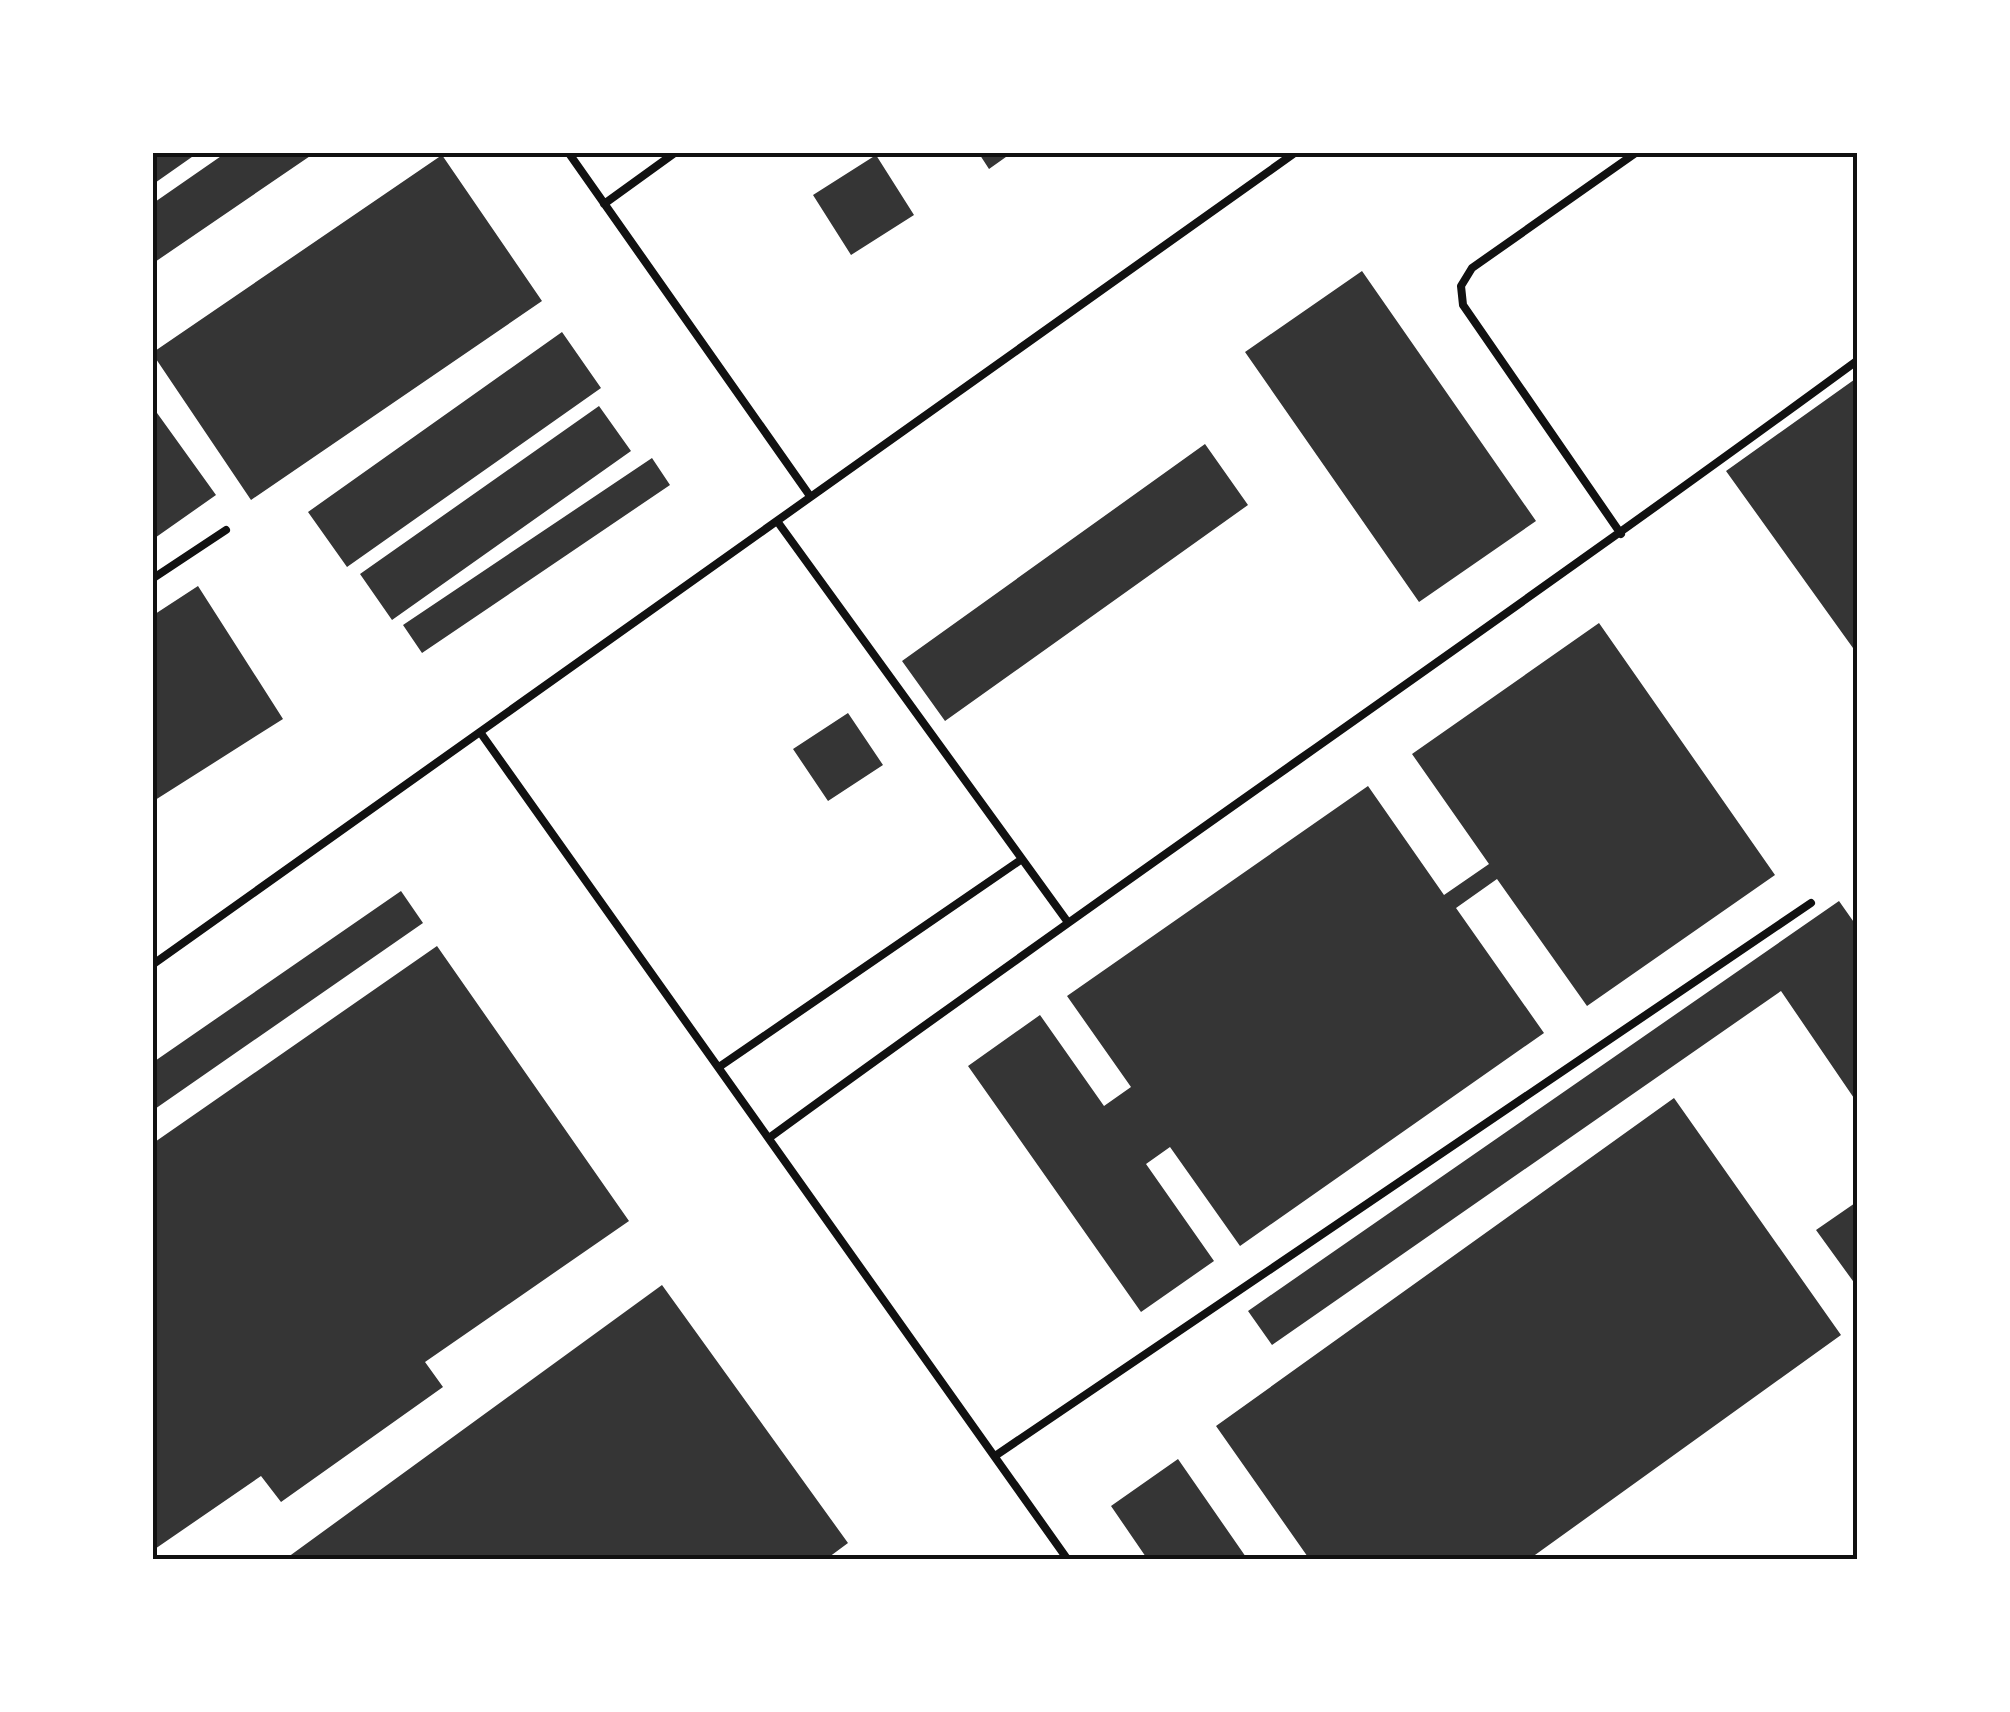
<svg xmlns="http://www.w3.org/2000/svg" width="2010" height="1712" font-family="'Golos Text',sans-serif">
<style>
.building{fill:#353535}
.lines{fill:none;stroke-linecap:round;stroke-linejoin:round}
.service{stroke:#111;stroke-width:8}
.neatline{fill:none;stroke:#111;stroke-width:4}
</style>
<rect width="100%" height="100%" fill="#fff"/>
<!-- building -->
<path class="building" d="M152,152h47l-47,33z
M227,152h89l-164,112v-60z
M978,152h35l-24,17z
M442,155l100,146 -291,199 -99,-147z
M876,155l38,60 -63,40 -38,-60z
M1362,271l174,250 -117,81 -174,-250z
M562,332l39,56 -254,179 -39,-55z
M1858,377v278l-132,-184z
M152,406l64,89 -64,45z
M599,406l32,45 -239,169 -32,-46z
M1205,444l43,61 -303,216 -43,-60z
M652,458l18,27 -248,168 -19,-28z
M198,586l85,133 -131,83v-186z
M1599,623l176,252 -188,131 -90,-127 -41,29 88,125 -304,213 -70,-99 -24,17 68,97 -73,51 -173,-246 72,-51 64,91 27,-19 -64,-91 301,-210 76,109 45,-31 -77,-110z
M848,713l35,52 -55,36 -35,-52z
M401,891l22,32 -271,188v-48z
M1839,901l19,27v176l-77,-113 -509,354 -24,-34z
M437,946l192,275 -204,141 18,25 -162,115 -20,-26 -109,75v-407z
M1674,1098l167,237 -313,225h-218l-94,-134z
M1858,1201v87l-42,-58z
M662,1285l186,258 -23,17h-541z
M1178,1459l70,101h-100l-37,-54z"/>
<g class="lines">
<!-- service -->
<path class="service" d="M568,152l242,344
M604,204l72,-52
M777,521l290,400
M1621,534l-158,-229 -2,-19 11,-18 165,-116
M152,579l74,-49
M480,732l588,828
M152,965l1144,-813
M719,1067l303,-208
M769,1138c360,-263 729,-514 1089,-778
M995,1456l816,-553"/>
</g>
<!-- border -->
<rect width="2010" height="1712" fill="none" stroke="#ffffff" stroke-width="310"/>
<rect x="155" y="155" width="1700" height="1402" class="neatline"/>
</svg>
